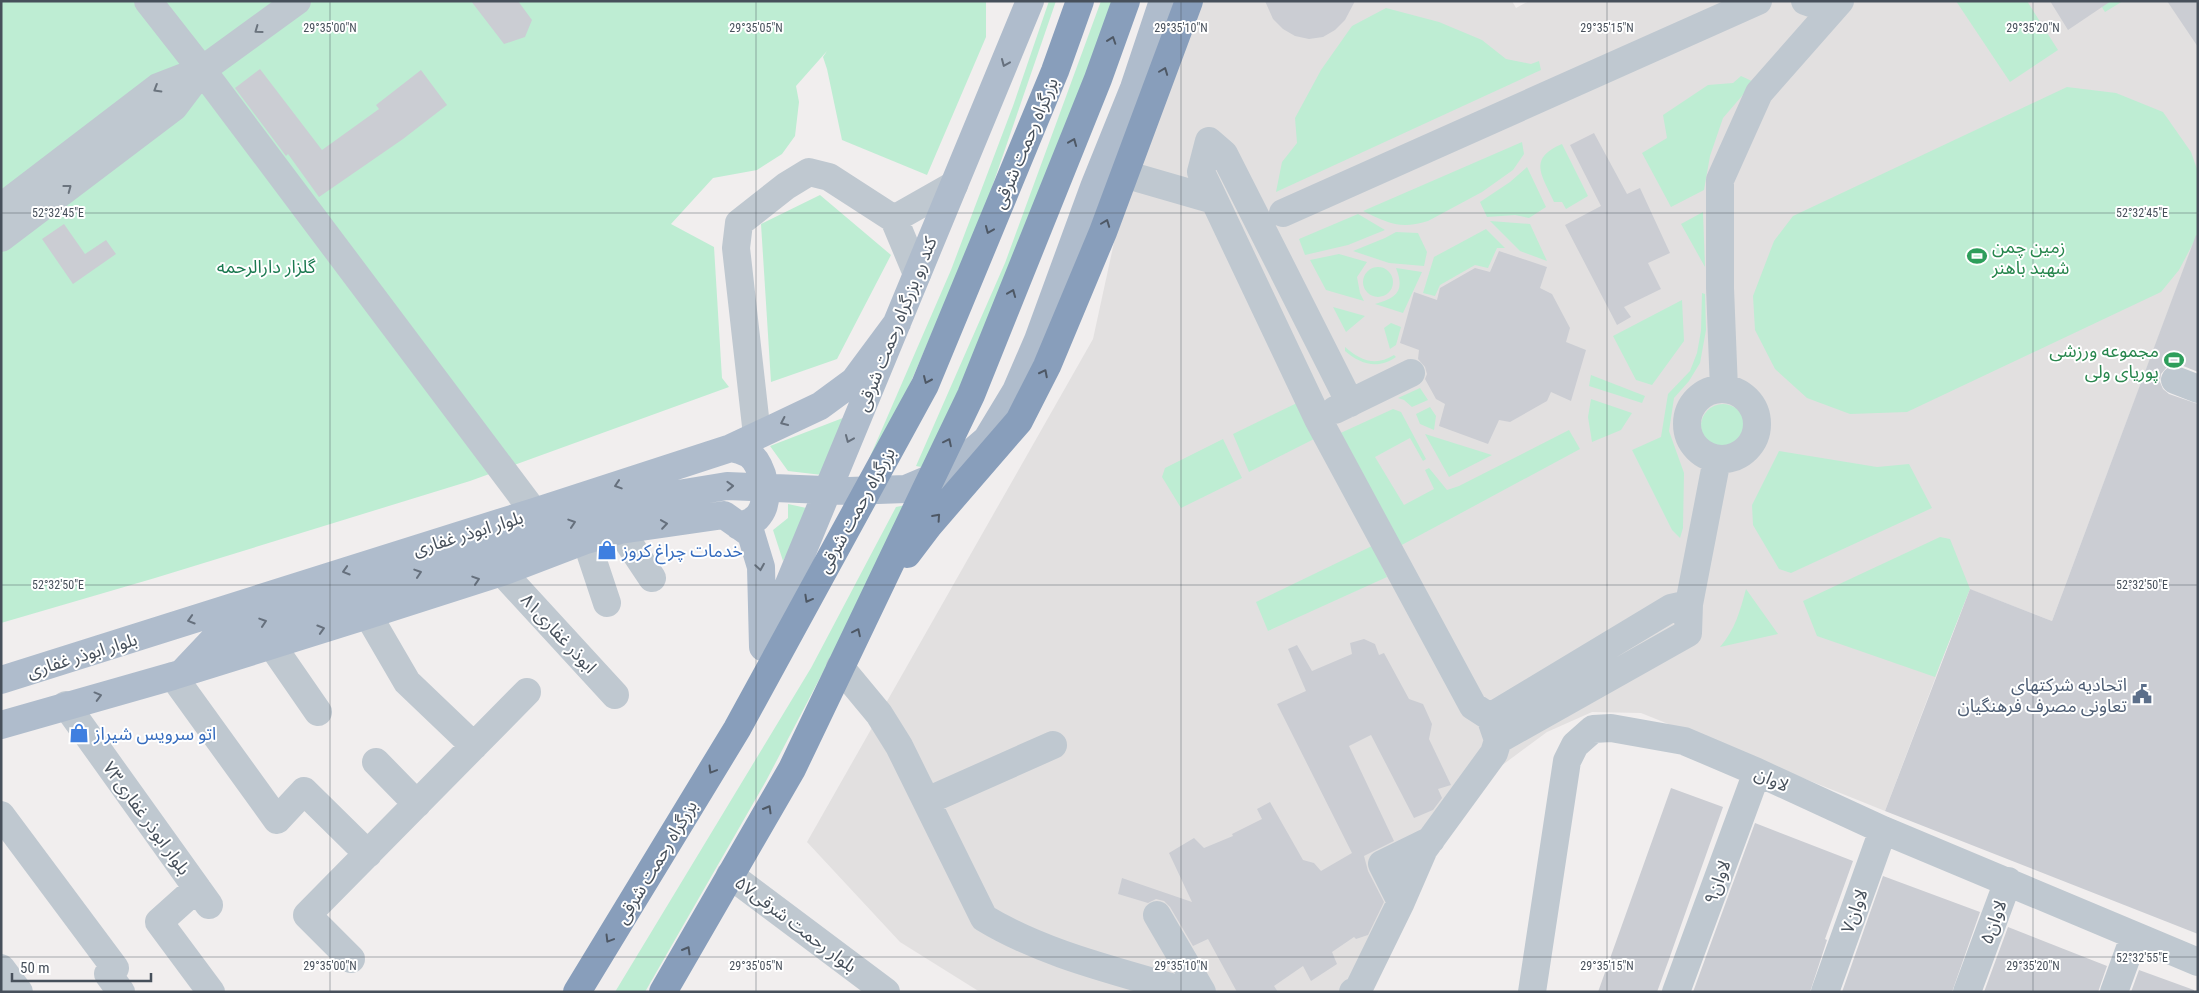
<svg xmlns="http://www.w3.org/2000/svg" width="2199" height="993" font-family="'Roboto Condensed','Noto Sans Arabic',sans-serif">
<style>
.education{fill:#e2e0e0}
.green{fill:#beedd3}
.building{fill:#cbcdd3}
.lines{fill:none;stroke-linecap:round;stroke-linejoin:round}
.minor{stroke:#bfc8d0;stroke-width:28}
.major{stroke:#afbccc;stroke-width:28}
.highway{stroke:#889ebb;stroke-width:28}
.oneway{stroke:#6b747e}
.oneway2{stroke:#4e5865}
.oneway3{stroke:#66707d}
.ticks{fill:none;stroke:#47505b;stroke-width:1;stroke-opacity:0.45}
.labels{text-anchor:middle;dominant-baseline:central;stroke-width:4;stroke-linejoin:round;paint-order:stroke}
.street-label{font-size:18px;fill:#47505b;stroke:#fff}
.leisure-label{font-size:18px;fill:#27864d;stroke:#fff;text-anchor:start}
.park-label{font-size:18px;fill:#1b7950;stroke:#fff}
.shop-label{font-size:18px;fill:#366cbe;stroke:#fff;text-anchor:start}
.service-label{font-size:18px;fill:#4e5e75;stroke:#fff;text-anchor:end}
.ticks-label{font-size:12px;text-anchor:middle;fill:#47505b;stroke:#fff;stroke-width:4;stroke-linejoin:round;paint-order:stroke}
</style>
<rect width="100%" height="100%" fill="#f1eeee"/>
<!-- education -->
<path class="education" d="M1175,1h337l4,7 13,-7h669v230l-146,390 -83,-32 -84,222 -244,-98 -49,-1 -45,20 -50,37 -59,75 -70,148h-388l-80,-50 -93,-100 286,-503 42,-193z"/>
<!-- green -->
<path class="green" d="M1,1h985v36l-59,138 -85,-35 -15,-71 -4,-12 4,-6 -31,35 3,16 -4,34 -13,18 -25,16 -44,8 -42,46 43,23 8,131 7,9 -259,94 -315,97 -154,45z
M1049,1h7l-75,218 -90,209 -28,45 88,-203 62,-164z
M1101,1h13l-116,307 -72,160 -10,-2 89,-203z
M1956,1h71l31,49 -48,32z
M2098,1h25l-18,11z
M1386,8l53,14 43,18 24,19 25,5 8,-3 2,9 -265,122 6,-30 15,-19 -2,-25 26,-48 31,-44z
M1741,76l13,6 -31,36 -13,38 -6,34 -33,17 -29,-54 25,-15 -4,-23 45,-30 25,-2z
M2067,87l49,6 47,19 28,40 7,20v62l-19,36 -18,22 -254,120 -57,2 -43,-16 -32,-29 -20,-39 -2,-34 21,-55 19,-25z
M1522,142l2,12 -11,16 -31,22 -54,29c-28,9 -40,2 -65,-10z
M1562,144l26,52 -22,13 -4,-7h-8c-12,-27 -27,-43 8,-58z
M1527,167l19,40 -17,11 -14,-3 -28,2 -7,-15 30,-20z
M820,195l71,60 -54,104 -66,23 -10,-158z
M1703,212l2,55 -24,-43z
M1358,214l27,16 -37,15 -43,10 -6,-16z
M1490,221l40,3 17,37 -27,-10z
M1486,229l19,19h-8l-9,20 -13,-3 -35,20 -5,11 -12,-3 11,-36z
M1396,232l22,1 9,19 -3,14 -35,-3 -36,-12 32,-13z
M1339,254l28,8 -10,15 3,16 4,8 -38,-11 -16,-30z
M1363 282a15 15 0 1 1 30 0a15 15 0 1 1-30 0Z
M1396,268l26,4 -19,41 -28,-9c22,-6 30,-13 21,-36z
M1702,293l3,1 1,36 -6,33 -11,18 -15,17 -5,33 15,42 -1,55 -3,10 -8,-8 -40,-80 29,-13 7,-43 22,-23 7,-18 4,-22z
M1682,300l2,41 -32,44 -16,-5 -23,-44z
M1333,307l32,9 -19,16z
M1391,323l10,4 -5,18 -6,4 -6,-21z
M1345,347c15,13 30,20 49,8l2,2c-18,13 -36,7 -51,-6z
M1591,375l54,21 -3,7 -53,-17z
M1420,388l8,12 -16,7 -8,-7 -6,-2z
M1591,399l41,14 -11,17 -29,12 -4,-25z
M1299,402l17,36 -67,34 -16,-38z
M1701 426a22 22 0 1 1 44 0a22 22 0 1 1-44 0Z
M1430,407l6,9 -2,14 -14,-6 -4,-10z
M1393,409l8,3 25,47 -3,2 -13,-23 -35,19 29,48 30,-16 -9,-19 4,-2 18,22 12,-4 110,-56 11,19 -182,98 -64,-111z
M848,416l-26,59 -34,-4 -18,-25z
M1425,434l67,21 -43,22z
M1223,439l19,39 -61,30 -19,-31 3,-9z
M1779,451l98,16 32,-3 23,44 -141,65 -12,-4 -26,-44 -1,-20z
M788,504l23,5 -28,52 -10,-31 15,-12z
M911,504l-145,277 -121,211h-30l196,-324 85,-161z
M1940,537l10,2 20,50 -35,88 -118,-41 -14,-35z
M1372,546l15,31 -119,54 -12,-29z
M1746,589l32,45 -58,13c15,-17 20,-36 26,-58z"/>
<!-- building -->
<path class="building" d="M471,1h47l14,19 -7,17 -21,7z
M1265,1h90l-10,19 -10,10 -12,7 -14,2 -14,-3 -12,-7 -10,-10z
M2050,1h61l-43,29z
M2167,1h31v46z
M260,69l62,81 57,-41 -3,-4 45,-35 26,35 -44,34 -84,58 -31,-43 -2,2 -51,-68z
M1594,133l33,61 13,-6 30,65 -22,10 13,26 -37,18 7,10 -14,8 -52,-100 36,-19 -31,-61z
M64,224l21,30 21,-14 10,14 -43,30 -31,-45z
M2196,235l2,1v136l-17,-7h-9l-6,3 -5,6 -1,8 3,7 6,5 29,10v530l-313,-123 85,-222 82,32z
M1499,251l48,16 -7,21 12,6 18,34 -4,14 20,8 -15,51 -20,-9 -4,9 -37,21 -11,-2 -11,24 -49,-18 6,-22 -9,-5 -11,-20 2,-5 -2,-7 -7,-8 1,-9 -19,-7 14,-51 23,8 3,-12 35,-20 15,4z
M1364,639l11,5 4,11 5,-2 25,46 14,5 9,20 -3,15 22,46 -13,4 4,9 -9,12 -19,8 -43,-83 -22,11 45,95 -30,15 4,15 16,31 -16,33 -12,4 -2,-2 -22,15 5,12 -26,17 -8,-15 -29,20 4,6h-41l-29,-53 -15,7 -23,-39 -6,-6 -8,-2 -8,4 -30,-9 4,-16 70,24 -23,-49 25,-15 10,10 29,-12 -1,-2 30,-15 -5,-10 13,-7 33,58 11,3 7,8 31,-18 -75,-149 29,-13 -18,-42 9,-4 15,26 40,-17 -2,-11z
M1671,788l52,19 -55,155 -11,30h-59z
M1755,823l98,38 -28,78 2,1 -17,52h-117z
M1883,876l97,36 -28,80h-110z
M2008,927l99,39 -9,26h-114z
M2139,970l55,20v2h-63z"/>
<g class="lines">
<!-- minor -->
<path class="minor" d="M148,1l54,69 332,442
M1805,1l26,9
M1124,174l90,26
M1,207l157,-120 44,-17 95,-69
M1283,213l475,-212
M894,219l60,-34
M1,238l173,-131 28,-37
M2175,380l23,9
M1724,389l-4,-101v-108l39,-87 81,-92
M1687 424a35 35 0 1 1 70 0a35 35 0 1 1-70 0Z
M1350,403l-126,-249 -15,-13 -8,31 117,247 155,287 17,11 8,23 -4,13 -70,96 -23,53 -43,88 -5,2
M1335,410l76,-37
M757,435l-21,-187 3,-25 47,-37 23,-14 20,5 65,42 23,55
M620,530l32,48
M586,540l21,63
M502,572l113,123
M1689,604l28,-145
M368,615l39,67 67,64
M271,644l47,68
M840,667l39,47 20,32 85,172c61,37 134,53 203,74
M173,676l104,144 27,-29 64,63
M66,705l143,200
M1490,717l181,-109 18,-4 -1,29 -190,107
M376,762l41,42
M927,801l126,-56
M1,815l114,153 -7,6 13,18
M730,875l156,117
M197,888l-38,34 52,70
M1401,902l-19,-38 49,-24
M1157,915l45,77
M351,959l-44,-44 220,-223
M1,968l18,24
M1532,992l35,-231 8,-16 18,-16 18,-1 73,13 73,31 126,58 315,132
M1676,992l81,-220
M1825,992l58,-162
M1967,992l41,-111
M2114,992l20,-55"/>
<!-- major -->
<path class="major" d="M731,448c6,1 12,3 18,6 15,11 22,46 10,61 -5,7 -12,9 -20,11
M767,637l263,-636
M182,673l34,-36 379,-121 65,-19 67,-11 122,5 57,-2 45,-19 36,-31 29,-48 22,-51 56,-153 40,-99 29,-87
M1,680l533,-168 197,-64 89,-42 34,-25 43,-58
M1,725l172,-49 195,-61 134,-43 84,-32 34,-10 104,-15 27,19 10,33 2,80"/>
<!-- highway -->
<path class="highway" d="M907,554l22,-29 90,-104 28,-55 56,-134 86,-231
M577,992l160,-263 188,-344 130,-314 25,-70
M663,992l129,-223 179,-374 127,-316 28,-78"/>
</g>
<!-- one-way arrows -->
<defs><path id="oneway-chevron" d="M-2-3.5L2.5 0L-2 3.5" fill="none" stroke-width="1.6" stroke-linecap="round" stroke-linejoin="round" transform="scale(1.25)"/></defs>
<g class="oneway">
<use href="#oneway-chevron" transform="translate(258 30) rotate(144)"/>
<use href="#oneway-chevron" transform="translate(157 89) rotate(149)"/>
<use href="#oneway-chevron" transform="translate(68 188) rotate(-37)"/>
</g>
<g class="oneway2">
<use href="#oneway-chevron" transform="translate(1112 40) rotate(-71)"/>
<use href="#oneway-chevron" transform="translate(1164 71) rotate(-69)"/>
<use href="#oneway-chevron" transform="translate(1073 142) rotate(-68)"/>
<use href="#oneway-chevron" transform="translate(1106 223) rotate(-69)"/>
<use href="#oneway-chevron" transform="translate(989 230) rotate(113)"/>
<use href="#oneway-chevron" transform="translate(1012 293) rotate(-68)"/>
<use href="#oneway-chevron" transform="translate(1044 373) rotate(-63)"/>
<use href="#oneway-chevron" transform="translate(927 380) rotate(114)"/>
<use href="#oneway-chevron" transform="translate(948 442) rotate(-64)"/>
<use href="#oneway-chevron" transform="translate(937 517) rotate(-48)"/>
<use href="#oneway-chevron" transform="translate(808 599) rotate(119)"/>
<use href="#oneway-chevron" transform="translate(857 632) rotate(-64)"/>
<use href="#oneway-chevron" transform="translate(712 770) rotate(121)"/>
<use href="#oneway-chevron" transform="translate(768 809) rotate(-60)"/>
<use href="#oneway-chevron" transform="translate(609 939) rotate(121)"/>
<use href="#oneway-chevron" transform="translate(687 950) rotate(-60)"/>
</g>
<g class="oneway3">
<use href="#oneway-chevron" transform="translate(1005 63) rotate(113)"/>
<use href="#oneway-chevron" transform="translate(784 422) rotate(155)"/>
<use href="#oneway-chevron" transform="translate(849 439) rotate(113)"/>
<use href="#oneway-chevron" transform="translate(618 485) rotate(162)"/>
<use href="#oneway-chevron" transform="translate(730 486) rotate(-2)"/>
<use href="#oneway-chevron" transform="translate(572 523) rotate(-18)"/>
<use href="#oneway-chevron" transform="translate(664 524) rotate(-8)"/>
<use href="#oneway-chevron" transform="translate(760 567) rotate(81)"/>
<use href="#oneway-chevron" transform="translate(346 571) rotate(163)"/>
<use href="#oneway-chevron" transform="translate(418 573) rotate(-18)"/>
<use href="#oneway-chevron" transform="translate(476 580) rotate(-18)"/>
<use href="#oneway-chevron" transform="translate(191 620) rotate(163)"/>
<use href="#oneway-chevron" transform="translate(263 622) rotate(-18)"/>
<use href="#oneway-chevron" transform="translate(321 629) rotate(-17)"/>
<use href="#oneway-chevron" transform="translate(98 696) rotate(-15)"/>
</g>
<!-- ticks -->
<path class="ticks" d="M330,1v991M756,1v991M1181,1v991M1607,1v991M2033,1v991M1,213h2197M1,585h2197M1,957h2197"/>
<!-- icons -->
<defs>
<symbol id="stadium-bare" viewBox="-9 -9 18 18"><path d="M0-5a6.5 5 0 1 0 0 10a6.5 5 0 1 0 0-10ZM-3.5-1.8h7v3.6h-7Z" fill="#2e9e5b" stroke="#fff" stroke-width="2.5" paint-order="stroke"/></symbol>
<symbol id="shop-bare" viewBox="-9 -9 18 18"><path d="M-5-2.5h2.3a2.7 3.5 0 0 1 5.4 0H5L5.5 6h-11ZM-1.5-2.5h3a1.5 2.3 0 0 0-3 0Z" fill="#3f7fe0" stroke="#fff" stroke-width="2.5" paint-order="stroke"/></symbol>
<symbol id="civic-bare" viewBox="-9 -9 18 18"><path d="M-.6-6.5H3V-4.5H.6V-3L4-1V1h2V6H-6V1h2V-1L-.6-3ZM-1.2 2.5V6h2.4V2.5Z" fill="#5c6f8a" stroke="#fff" stroke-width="2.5" paint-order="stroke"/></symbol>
</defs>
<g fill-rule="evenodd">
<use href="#stadium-bare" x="1963" y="242" width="28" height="28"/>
<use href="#stadium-bare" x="2160" y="346" width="28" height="28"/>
<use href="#shop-bare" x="593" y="536" width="28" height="28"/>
<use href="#civic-bare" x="2128" y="680" width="28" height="28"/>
<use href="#shop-bare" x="65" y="719" width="28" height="28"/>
</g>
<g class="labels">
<!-- street labels -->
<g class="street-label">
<text transform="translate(1025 143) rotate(-67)">بزرگراه رحمت شرقی</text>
<text transform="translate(896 324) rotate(-68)">کند رو بزرگراه رحمت شرقی</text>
<text transform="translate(856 510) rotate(-61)">بزرگراه رحمت شرقی</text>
<text transform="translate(468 533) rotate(-17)">بلوار ابوذر غفاری</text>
<text transform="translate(559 633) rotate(47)">۸۱ابوذر غفاری</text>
<text transform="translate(82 655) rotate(-17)">بلوار ابوذر غفاری</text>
<text transform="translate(1772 779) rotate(24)">لاوان</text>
<text transform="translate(147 818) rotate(54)">بلوار ابوذر غفاری۷۳</text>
<text transform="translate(656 862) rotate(-59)">بزرگراه رحمت شرقی</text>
<text transform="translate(1717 882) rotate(-70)">۹لاوان</text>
<text transform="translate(1854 911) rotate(-70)">۷لاوان</text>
<text transform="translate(1993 922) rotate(-70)">۵لاوان</text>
<text transform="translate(796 924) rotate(37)">۵۷بلوار رحمت شرقی</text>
</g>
<!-- leisure labels -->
<g class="leisure-label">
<text x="1992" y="246">زمین چمن<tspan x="1992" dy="21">شهید باهنر</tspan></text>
<text x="2159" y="350" text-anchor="end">مجموعه ورزشی<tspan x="2159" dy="21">پوریای ولی</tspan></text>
</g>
<!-- park labels -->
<g class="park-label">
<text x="266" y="266">گلزار دارالرحمه</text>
</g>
<!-- shop labels -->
<g class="shop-label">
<text x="622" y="550">خدمات چراغ کروز</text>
<text x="94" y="733">اتو سرویس شیراز</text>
</g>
<!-- service labels -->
<g class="service-label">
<text x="2127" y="684">اتحادیه شرکتهای<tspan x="2127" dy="21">تعاونی مصرف فرهنگیان</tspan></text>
</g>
</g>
<g class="ticks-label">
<text x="330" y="32">29°35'00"N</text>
<text x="756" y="32">29°35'05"N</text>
<text x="1181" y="32">29°35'10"N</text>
<text x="1607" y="32">29°35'15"N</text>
<text x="2033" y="32">29°35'20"N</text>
<text x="2142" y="217">52°32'45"E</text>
<text x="58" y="217">52°32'45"E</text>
<text x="2142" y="589">52°32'50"E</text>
<text x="58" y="589">52°32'50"E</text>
<text x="2142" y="962">52°32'55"E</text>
<text x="330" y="970">29°35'00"N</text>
<text x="756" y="970">29°35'05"N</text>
<text x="1181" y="970">29°35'10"N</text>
<text x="1607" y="970">29°35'15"N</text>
<text x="2033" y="970">29°35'20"N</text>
</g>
<!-- border -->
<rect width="2199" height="993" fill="none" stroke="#47505b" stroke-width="5"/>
<!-- scale -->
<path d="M12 973v8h139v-8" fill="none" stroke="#47505b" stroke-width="2.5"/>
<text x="20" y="973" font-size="15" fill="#47505b" stroke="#ffffff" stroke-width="4" paint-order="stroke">50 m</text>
</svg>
